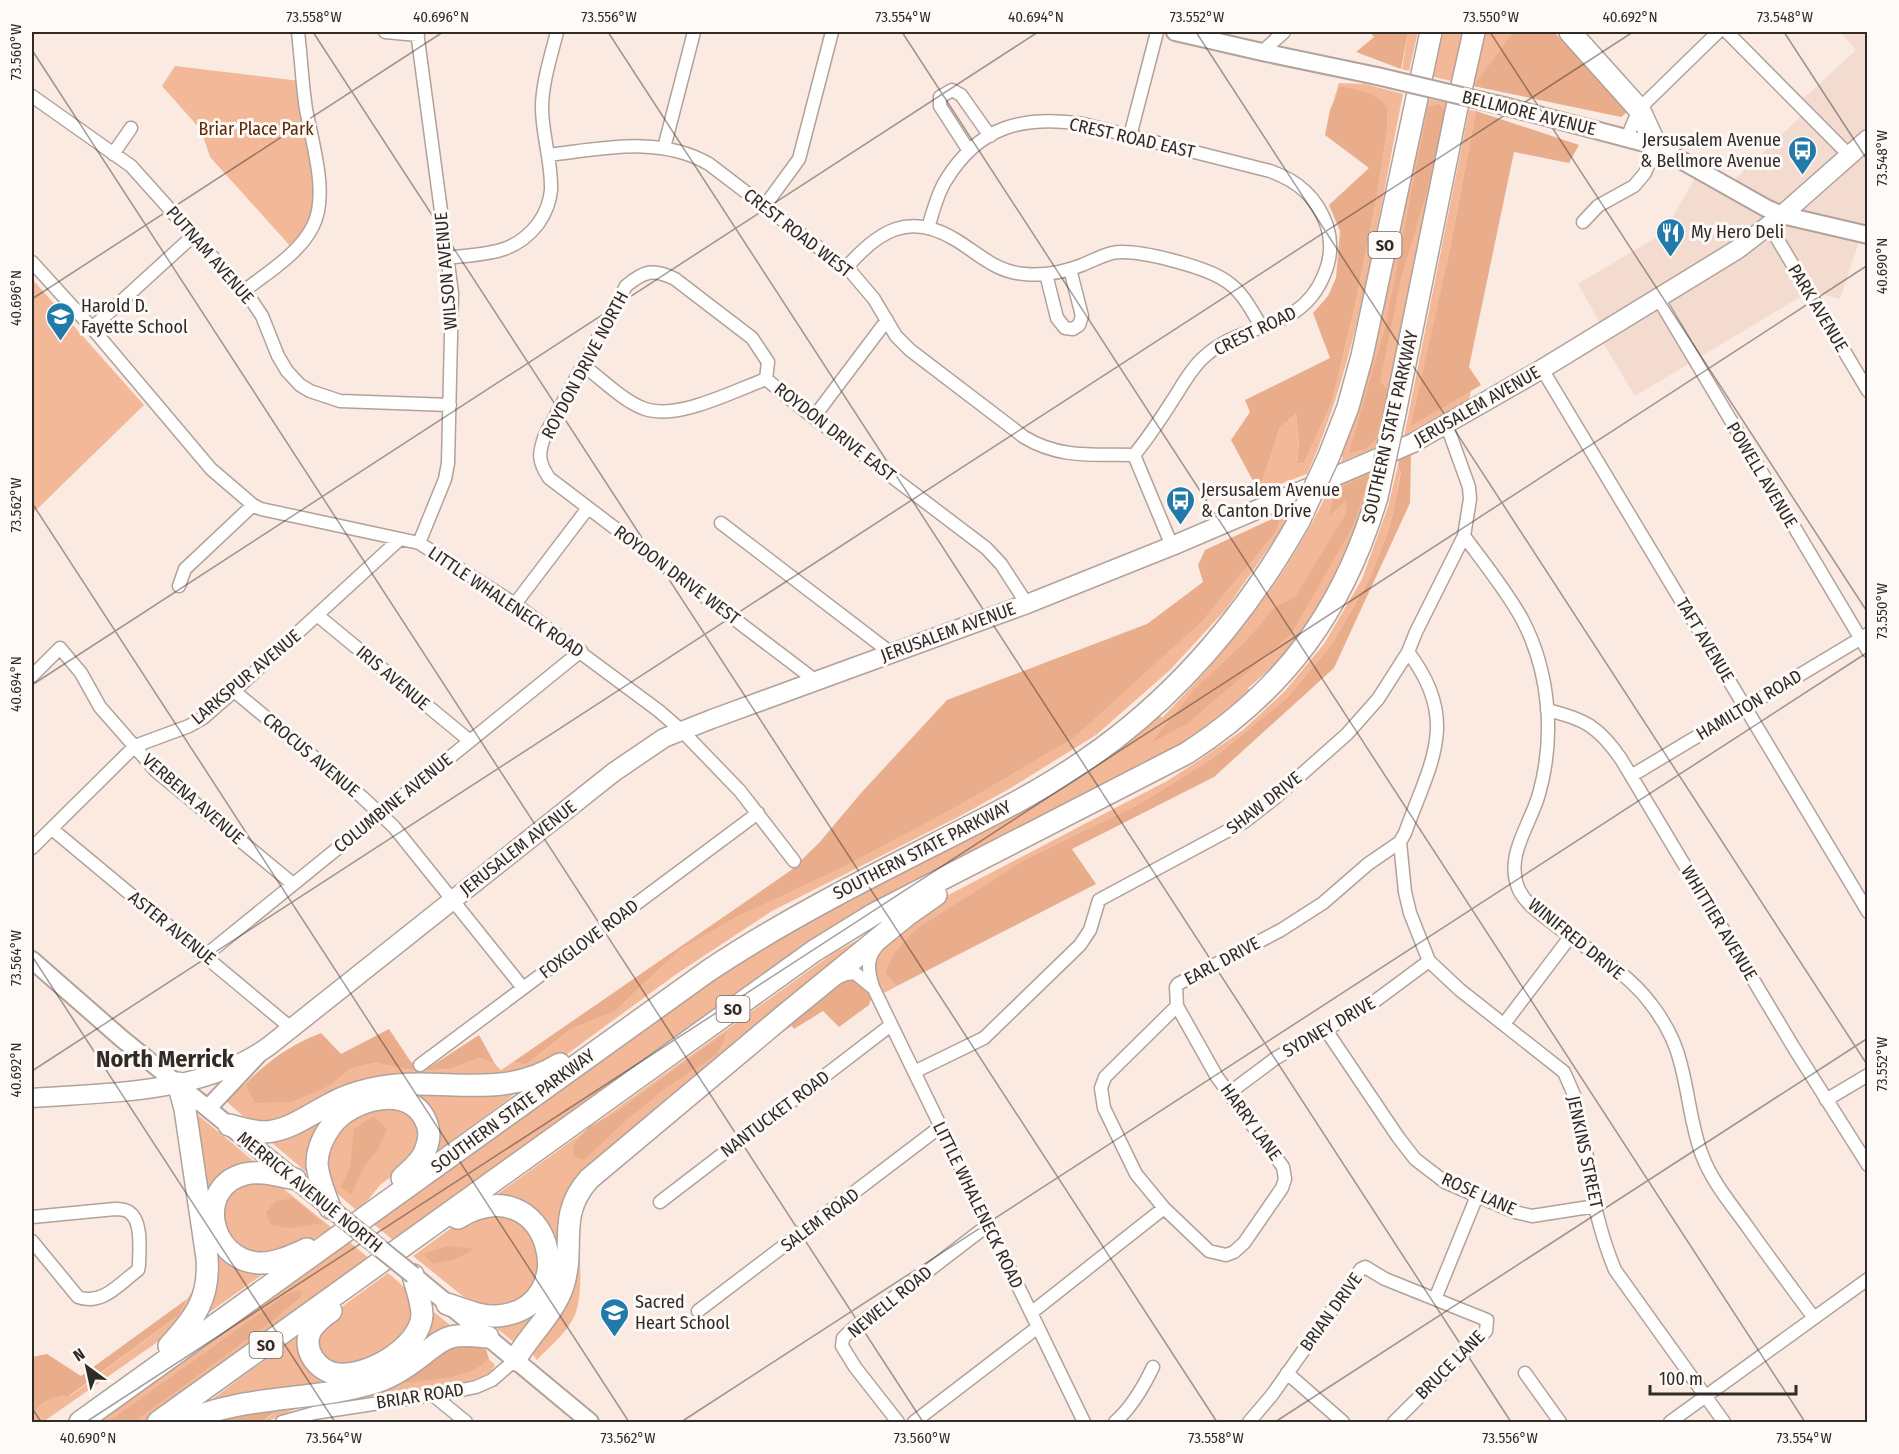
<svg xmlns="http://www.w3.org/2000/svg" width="1899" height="1454" font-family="'Fira Sans Condensed',sans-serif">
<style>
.built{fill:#f3dccf}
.green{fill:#f2b897}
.forest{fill:#e9ad8c}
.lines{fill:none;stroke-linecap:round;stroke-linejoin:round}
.street-casing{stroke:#b1a29a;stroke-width:15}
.secondary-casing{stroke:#b1a29a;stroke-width:20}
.primary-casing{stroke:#b1a29a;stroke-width:21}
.highway-casing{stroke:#b1a29a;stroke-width:24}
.street{stroke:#fff;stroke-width:12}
.secondary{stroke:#fff;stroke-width:16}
.primary{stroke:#fff;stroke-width:18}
.highway{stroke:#fff;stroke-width:21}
.secondary-bridge-casing{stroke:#b1a29a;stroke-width:20;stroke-linecap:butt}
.highway-bridge-casing{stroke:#b1a29a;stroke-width:24;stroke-linecap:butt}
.secondary-bridge{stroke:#fff;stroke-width:16}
.highway-bridge{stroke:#fff;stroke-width:21}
.ticks{fill:none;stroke:#312b28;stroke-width:1.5;stroke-opacity:0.45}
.labels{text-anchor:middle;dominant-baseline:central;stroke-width:6;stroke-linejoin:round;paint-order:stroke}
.shield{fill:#fdfaf8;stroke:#6e6966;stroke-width:1.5}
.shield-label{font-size:16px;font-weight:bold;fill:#312b28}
.street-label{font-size:18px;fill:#312b28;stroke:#fdfaf8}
.park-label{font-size:18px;fill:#5c2800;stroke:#fdfaf8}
.poi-label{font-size:18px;fill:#312b28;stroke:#fdfaf8;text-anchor:start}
.district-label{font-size:24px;font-weight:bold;fill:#312b28;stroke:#fdfaf8}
.neatline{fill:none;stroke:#312b28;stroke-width:2}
.ticks-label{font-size:15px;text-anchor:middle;fill:#312b28}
</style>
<rect width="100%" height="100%" fill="#faeae1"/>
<!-- built -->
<path class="built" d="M1840,32h27v201l-5,-1 -22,67 -30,-8 -175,105 -36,-60 6,-4 -27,-48 94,-56 -3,-5 32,-55 29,16 74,-71 -8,-8 60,-55z"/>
<!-- green -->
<path class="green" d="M1408,32h10l-9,39 -7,-2z
M1439,32h27l-15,49 -21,-5z
M1486,32h27l-40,54z
M175,66l125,15 16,98 -4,39 -20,30 -82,-91 -9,-27 -39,-44z
M1339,83l26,1 38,10c-26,127 -43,261 -96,380l-48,18 21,-65 16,-13 3,29 -2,21 7,-1 28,-61 24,-101 21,-105 10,-65 1,-23 -48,-21 -7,15z
M1428,99l20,4 -26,122 -45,222 -36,15 2,-5h-5l86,-345z
M1469,110l7,1 -26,137 -38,177 59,-35 -2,10 -65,37z
M32,279l112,126 -112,109z
M1398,465l3,6 -11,55 -21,54 -37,64 -45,54 -74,60 -72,45 -113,55 -143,116 12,12 -13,7c-8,-15 -13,-25 -6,-42l55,-48 234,-122 31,-20 45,-31 42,-39 39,-47 38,-65 26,-72z
M1373,471l-19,73 -33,64 -39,51 -34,29 4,6 -44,37 -412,222 -168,118 -235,169 -22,-18 383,-271 404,-237 4,4c67,-68 128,-144 168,-231z
M1293,505l-14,28 -53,76 -56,61 -74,65 -87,54 -49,27 -188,95 -97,64 -120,88 -48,17 -114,-2 -121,47 -29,-9 -16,-14 3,-6 15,-12 9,19 77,-18 21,-17 23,-5 41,8 34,-2 30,-11 15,6 6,6 12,-8 13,3 45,-36 43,-17 66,-62 55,-32 107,-50 111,-59 118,-69 42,-40 167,-178 -6,-4z
M874,931l-286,243 -37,130 -36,39 -29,-23 22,-1 48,-58 -3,-28 -5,2 -50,-36 -2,-4 336,-241z
M789,1022l3,4 -26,16 -167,137c-8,13 -17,26 -18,42 -4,29 3,60 -4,88 -6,21 -26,36 -40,51l-7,-9 2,-6 25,-32 5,2c18,-33 2,-76 17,-111 4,-11 13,-19 20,-27z
M514,1089l1,4 -9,8 -70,51 -5,-3 -18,-55z
M363,1107l48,3 12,16 -1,21 -14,17 -28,21 -12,15 -12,10 -25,-22 -6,-25 5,-24z
M323,1112l7,7 -19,57 -47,-40z
M198,1115l64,53 -51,18 -4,11 -15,-80z
M259,1176l20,9 53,43 -29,17 -56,12 -27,-26 5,-37z
M504,1213l37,28 3,31 -13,24 -41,13 -25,-11 -52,-42 52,-38z
M210,1234l56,38 -66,47z
M347,1240l23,19 -227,163h-43z
M388,1273c28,23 29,28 20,63l-43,28h-39c-6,-9 -13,-18 -10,-30 2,-13 58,-50 72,-61z
M204,1275l-18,47 -143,100h-11v-8c11,-13 20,-18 38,-18l109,-81 8,-16z
M429,1308l27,22 -70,35 41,-27 -5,-4z
M306,1329l26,56 -133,24z
M445,1345l33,4 17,16c-6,12 -20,14 -31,17l-166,26 -32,14h-5l13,-8 -55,8h-20l173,-33z"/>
<!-- forest -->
<path class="forest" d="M1370,32h38l-7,37 -45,-17 18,-15z
M1513,32h41l67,66 5,8v7l-5,4 -148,-31z
M1340,86c21,5 34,5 48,22l-1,23 -10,65 -21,105 -24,101 -28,61 -7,1 2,-21 -3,-29 -16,13 -21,65 -28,-52 19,-28 -5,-12 85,-42 -17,-45 15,-17 8,-18 4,-47 -11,-26 40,-37 -44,-33 5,-25z
M1439,104l7,7 -19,80 -26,87 -21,103 8,10 -12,48 -11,10 -16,4 36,-125 43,-221z
M1476,111l103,34 -10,18 -55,-11 -45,215 12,18 -70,41 39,-178z
M1411,455l-1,48 -76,165 -120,109 -142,72 24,35 -199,102 -12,-12 8,-19 22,-25 113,-72 113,-55 72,-45 74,-60 45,-54 37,-64 21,-54 11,-54 -3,-7 1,-5z
M1371,473l-19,55 -61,106 -103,89 -37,20 44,-54 53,-50 26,-31 21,-11 51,-83 1,-15 -18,17 7,-27z
M1274,518l6,3 -7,14 -72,87 -130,118 -118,69 -111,59 -107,50 -55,32 -66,62 -43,17 -45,36 -13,-3 277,-191 29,-28 42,-50 86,-93 200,-76 56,-42 -5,-17 7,-15z
M845,979h17l9,20 -2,6 -30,22 -16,-16 -29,18 -5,-7z
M389,1029l22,33 19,5 49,-32 16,29 -15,-6 -30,11 -34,2 -41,-8 -23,5 -21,17 -40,17 -37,1 -9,-19c25,-24 43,-38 76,-51l20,21z
M725,1033l-1,7 -7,14 -54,36 -40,33 -39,37 -10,-3 -1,-12 16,-18 26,-14z
M374,1116l13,13 -8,19 -15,19 -13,28 -10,-8 9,-19 4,-39z
M293,1198l30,25 -34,5 -18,-3 -5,-13 10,-11z
M447,1246l27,3 -18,10 -23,5 -9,-10z
M301,1290l-1,7 -24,21 -142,104h-26l179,-128z
M187,1299l-8,16 -110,81c-17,0 -26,5 -37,18v-57l15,-3 34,22z
M461,1343l25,6 3,10 -15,11 -22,7 -49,6 39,-29z
M271,1410l3,3 -13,9h-42z"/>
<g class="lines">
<defs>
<path id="street" d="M385,32l33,3
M417,32l35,261 -4,170 -3,16 -26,64
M1727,32l122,123
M1262,52l22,-20
M32,96l99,70 121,135 10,15 16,40 9,15 13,14 10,6 30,10 110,4
M1130,136l27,-104
M1627,138l12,-29 79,-77
M664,148l30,-116
M969,151l-29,-45v-9l12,-7 9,5 29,41
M113,154l18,-26
M548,155c53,-6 112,-20 161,9l143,109 22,26 22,37 14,14 114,87c36,22 70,17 110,18
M764,207l35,-48 33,-127
M1583,222l15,-16 36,-20 11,-13 11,-27
M1769,225l99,166
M928,228c5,-16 9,-34 18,-48 33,-54 77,-65 137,-56l187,47c28,10 47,26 57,55 5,16 4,33 -3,49 -24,59 -82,45 -121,83 -11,10 -19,24 -27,37 -13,20 -26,41 -42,60
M447,258c37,-5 66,-2 91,-34 7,-10 12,-22 13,-34 1,-28 -9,-55 -9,-82 0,-25 9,-52 15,-76
M32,262l60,66 119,141 42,36 8,4 158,34 96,61 144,107 23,20 58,60 54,70
M846,268c32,-37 63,-57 110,-28 23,14 40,32 68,34 20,2 40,-2 58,-9 10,-4 19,-9 30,-12 24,-5 94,14 114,28 17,11 26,30 36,47
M1046,274l11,44 8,10 8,1 6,-4 3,-9 -12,-47
M244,291c24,-19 55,-37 69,-65 16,-31 -1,-84 -7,-117 -4,-26 -5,-52 -8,-77
M1658,298l210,353
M92,328l102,-93
M584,366c19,14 39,35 61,43 33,11 89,-18 121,-30
M1542,369l326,543
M766,379l2,-17 -16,-24 -77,-59c-22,-11 -31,-8 -49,7l-81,149c-7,19 -7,26 4,43l267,203
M766,379l34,28 186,141 15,16 26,40
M814,417l73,-97
M1134,455l38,91
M721,523l170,130
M1464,536c20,27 42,54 58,83 28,53 33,118 17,175 -9,32 -35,62 -20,96 7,14 21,23 32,32 33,26 75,48 100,82 14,18 25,39 30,61 8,30 10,61 21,90 10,27 30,50 47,74 21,30 43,59 65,89
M179,586l6,-17 68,-64
M515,604l73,-96
M317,615l153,126
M32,676l28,-28 21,25 19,34 56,64 137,113
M234,691l128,106 32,30 129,161
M1547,710c38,9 52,17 74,49l173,289 74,117
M1631,776l237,-142
M52,829l239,199
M1400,842l5,50 5,21 19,48 31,29 104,82 11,25 16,80c1,27 14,69 24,93l109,152
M32,848l103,-102 54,-20 14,-8 31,-27 166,-152
M877,946c-11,13 -9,25 -4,41l211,435
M206,955l375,-304
M839,977l7,-3 9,-1 17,14
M1177,1006l40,71 66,90 2,12 -3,9 -38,55 -10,9 -8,3 -17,-4 -45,-43 -28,-34 -32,-66 -3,-20 4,-11 72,-71 -1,-19 2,-3 103,-54 42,-27 45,-39 32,-22 5,-9c25,-70 56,-112 3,-181
M1504,1024l66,-87
M1326,1030l72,107 17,22 30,23 70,30 17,4 64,-10
M420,1065l338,-252
M914,1072l70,-34 96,-93 10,-15 9,-30 145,-78 32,-25 71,-63 31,-35 30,-47 8,-20 48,-96 6,-37 -1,-12 -22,-61
M1229,1093l47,-35 95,-54 58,-43
M1826,1100l42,-25
M660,1202l231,-177
M32,1217l83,-8c4,0 11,1 14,3 14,9 10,39 10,53l-1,5c-19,14 -36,36 -60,27l-46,-56
M1435,1299l42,-103
M698,1311l242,-184
M1031,1313l133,-105
M1287,1373l56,49
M1525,1373l35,49
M433,1395l33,27
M282,1422l32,-9 138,-21 24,-5 16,-7 23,-20
M898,1422l-43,-55 -13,-21 1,-8 7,-7 138,-106
M914,1422l124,-95
M1115,1422c17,-15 28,-34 38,-55
M1249,1422l23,-27 89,-126 4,-2 20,12 102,41 -1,11 -92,91
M1670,1422l198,-143"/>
<path id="secondary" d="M1175,32l87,20 115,24
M1504,106l152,40 110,62 16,7 86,20
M32,960l89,78 208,169
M208,1108l49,-52
M413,1275l177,147"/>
<path id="primary" d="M32,1098c78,-6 171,-4 237,-52l345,-274 50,-34 48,-19 315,-115 145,-58 241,-103 129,-74 196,-120 44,-34 86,-76"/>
<path id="highway" d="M1570,32l69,77 17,37
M1394,418l62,-306 18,-80
M1329,456l19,-49 14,-51 69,-324
M229,1125c12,3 24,7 36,7 23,-1 44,-17 63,-27 13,-7 25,-12 39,-15 68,-18 129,14 193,-26
M295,1179c-16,-3 -34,-9 -50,-5 -50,12 -37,86 14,89 16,1 34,-8 48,-14
M330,1208c-5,-14 -12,-29 -13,-44 0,-14 6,-27 14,-38 20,-28 81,-44 96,-2 3,8 2,18 -2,27 -4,11 -15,19 -23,27
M447,1304c16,5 33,13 50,12 90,-7 52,-153 -39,-98
M331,1311c-7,5 -15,11 -20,19 -10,20 7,42 27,44 29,3 82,-26 84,-59 0,-13 -6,-27 -9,-40
M169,1346c26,-28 41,-48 38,-88l-22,-149 -7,-26
M515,1360c15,-26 38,-45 48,-74 13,-40 -7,-70 26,-107l198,-166 119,-97 30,-21
M80,1422l628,-451c72,-48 148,-87 225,-126 47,-24 95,-47 139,-76 96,-62 171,-149 227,-248
M158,1422l656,-471 60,-37 313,-161c99,-64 156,-143 190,-256
M183,1422c62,-28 130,-20 193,-40 17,-5 31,-15 44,-25 10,-7 19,-17 31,-20 12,-3 25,-1 37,0"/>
</defs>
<!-- street casing -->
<use href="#street" class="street-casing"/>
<!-- secondary casing -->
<use href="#secondary" class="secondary-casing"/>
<!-- primary casing -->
<use href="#primary" class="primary-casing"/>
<!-- highway casing -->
<use href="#highway" class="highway-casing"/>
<!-- street -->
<use href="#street" class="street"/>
<!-- secondary -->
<use href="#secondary" class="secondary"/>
<!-- primary -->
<use href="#primary" class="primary"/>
<!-- highway -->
<use href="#highway" class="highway"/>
<defs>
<path id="secondary-bridge" d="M1377,76l127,30
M330,1208l83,67"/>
<path id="highway-bridge" d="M1377,497l17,-79
M1299,521l30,-65"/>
</defs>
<!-- secondary-bridge casing -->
<use href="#secondary-bridge" class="secondary-bridge-casing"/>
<!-- highway-bridge casing -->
<use href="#highway-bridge" class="highway-bridge-casing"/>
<!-- secondary-bridge -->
<use href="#secondary-bridge" class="secondary-bridge"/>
<!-- highway-bridge -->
<use href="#highway-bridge" class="highway-bridge"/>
</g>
<!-- ticks -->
<path class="ticks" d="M313,32l904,1390M608,32l903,1390M902,32l903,1390M1196,32l672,1034M1490,32l378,581M1784,32l84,129M32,50l891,1372M32,299l411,-267M32,503l597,919M32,685l1006,-653M32,956l303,466M32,1071l1601,-1039M32,1408l9,14M86,1422l1782,-1157M681,1422l1187,-770M1275,1422l593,-384"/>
<!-- icons -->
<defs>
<symbol id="bus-pin" viewBox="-11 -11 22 30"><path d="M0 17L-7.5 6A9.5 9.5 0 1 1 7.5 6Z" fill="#217aa9" stroke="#fdfaf8"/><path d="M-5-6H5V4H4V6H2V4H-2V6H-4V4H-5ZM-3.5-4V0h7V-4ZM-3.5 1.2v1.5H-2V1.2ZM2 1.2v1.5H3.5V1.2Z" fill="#fff"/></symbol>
<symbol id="restaurant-pin" viewBox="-11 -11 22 30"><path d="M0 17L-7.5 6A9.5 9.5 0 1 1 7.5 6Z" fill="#217aa9" stroke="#fdfaf8"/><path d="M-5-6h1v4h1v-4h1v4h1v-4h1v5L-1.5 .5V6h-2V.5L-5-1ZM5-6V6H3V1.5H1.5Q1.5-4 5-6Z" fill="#fff"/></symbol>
<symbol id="school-pin" viewBox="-11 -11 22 30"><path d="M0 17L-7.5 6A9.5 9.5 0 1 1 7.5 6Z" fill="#217aa9" stroke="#fdfaf8"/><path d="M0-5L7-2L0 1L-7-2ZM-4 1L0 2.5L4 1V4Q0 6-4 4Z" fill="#fff"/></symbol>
</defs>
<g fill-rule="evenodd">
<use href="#bus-pin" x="1786" y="134" width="33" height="45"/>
<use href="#restaurant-pin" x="1654" y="216" width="33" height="45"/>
<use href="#school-pin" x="44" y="300" width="33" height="45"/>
<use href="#bus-pin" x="1164" y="484" width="33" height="45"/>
<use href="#school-pin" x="598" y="1296" width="33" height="45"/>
</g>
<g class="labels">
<!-- shield labels -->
<g class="shield">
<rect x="1368.5" y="232" width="33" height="26" rx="4.5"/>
<rect x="716.5" y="996" width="33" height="26" rx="4.5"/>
<rect x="249.5" y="1332" width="33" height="26" rx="4.5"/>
</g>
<g class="shield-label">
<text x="1385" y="245">SO</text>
<text x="733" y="1009">SO</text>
<text x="266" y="1345">SO</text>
</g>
<!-- street labels -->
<g class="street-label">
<text transform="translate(1529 113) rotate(14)">BELLMORE AVENUE</text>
<text transform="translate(1132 138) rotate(13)">CREST ROAD EAST</text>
<text transform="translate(798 233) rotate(38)">CREST ROAD WEST</text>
<text transform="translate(210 255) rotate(49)">PUTNAM AVENUE</text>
<text transform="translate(446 271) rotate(-95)">WILSON AVENUE</text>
<text transform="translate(1818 308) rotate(59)">PARK AVENUE</text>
<text transform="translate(1255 331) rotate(-26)">CREST ROAD</text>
<text transform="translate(585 365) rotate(-62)">ROYDON DRIVE NORTH</text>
<text transform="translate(1477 406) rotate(-30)">JERUSALEM AVENUE</text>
<text transform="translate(1390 427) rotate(-77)">SOUTHERN STATE PARKWAY</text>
<text transform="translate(835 432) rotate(38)">ROYDON DRIVE EAST</text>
<text transform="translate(1762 475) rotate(59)">POWELL AVENUE</text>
<text transform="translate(677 575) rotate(37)">ROYDON DRIVE WEST</text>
<text transform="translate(506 602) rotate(34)">LITTLE WHALENECK ROAD</text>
<text transform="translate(948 632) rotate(-20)">JERUSALEM AVENUE</text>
<text transform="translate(1705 640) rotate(59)">TAFT AVENUE</text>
<text transform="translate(246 677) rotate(-40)">LARKSPUR AVENUE</text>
<text transform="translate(393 678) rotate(40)">IRIS AVENUE</text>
<text transform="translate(1749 705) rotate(-31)">HAMILTON ROAD</text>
<text transform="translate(311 755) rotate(40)">CROCUS AVENUE</text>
<text transform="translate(193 799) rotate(41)">VERBENA AVENUE</text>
<text transform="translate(393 803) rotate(-39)">COLUMBINE AVENUE</text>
<text transform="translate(1264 803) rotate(-38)">SHAW DRIVE</text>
<text transform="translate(518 848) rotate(-38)">JERUSALEM AVENUE</text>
<text transform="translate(922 850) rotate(-27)">SOUTHERN STATE PARKWAY</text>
<text transform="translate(1719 923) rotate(59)">WHITTIER AVENUE</text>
<text transform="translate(172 928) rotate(39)">ASTER AVENUE</text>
<text transform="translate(589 939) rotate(-37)">FOXGLOVE ROAD</text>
<text transform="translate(1576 939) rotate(39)">WINIFRED DRIVE</text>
<text transform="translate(1222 961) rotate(-28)">EARL DRIVE</text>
<text transform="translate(1329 1027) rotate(-30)">SYDNEY DRIVE</text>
<text transform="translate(513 1111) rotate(-36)">SOUTHERN STATE PARKWAY</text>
<text transform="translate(775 1114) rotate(-37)">NANTUCKET ROAD</text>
<text transform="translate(1251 1122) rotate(54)">HARRY LANE</text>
<text transform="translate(1585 1152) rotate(78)">JENKINS STREET</text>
<text transform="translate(310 1192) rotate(39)">MERRICK AVENUE NORTH</text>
<text transform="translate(1479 1194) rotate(24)">ROSE LANE</text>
<text transform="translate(978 1205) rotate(64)">LITTLE WHALENECK ROAD</text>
<text transform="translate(820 1220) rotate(-37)">SALEM ROAD</text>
<text transform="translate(890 1302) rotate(-39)">NEWELL ROAD</text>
<text transform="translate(1331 1312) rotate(-54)">BRIAN DRIVE</text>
<text transform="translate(1450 1365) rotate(-45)">BRUCE LANE</text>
<text transform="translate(420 1396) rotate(-9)">BRIAR ROAD</text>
</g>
<!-- park labels -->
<g class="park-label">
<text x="256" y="129">Briar Place Park</text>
</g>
<!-- poi labels -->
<g class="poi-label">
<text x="1781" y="140" text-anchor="end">Jersusalem Avenue<tspan x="1781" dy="21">&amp; Bellmore Avenue</tspan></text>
<text x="1691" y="232">My Hero Deli</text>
<text x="81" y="306">Harold D.<tspan x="81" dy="21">Fayette School</tspan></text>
<text x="1201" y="490">Jersusalem Avenue<tspan x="1201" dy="21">&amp; Canton Drive</tspan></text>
<text x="635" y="1302">Sacred<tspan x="635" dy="21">Heart School</tspan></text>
</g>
<!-- district labels -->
<g class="district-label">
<text x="165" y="1059">North Merrick</text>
</g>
</g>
<!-- border -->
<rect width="1899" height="1454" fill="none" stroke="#fdfaf8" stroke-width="66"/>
<!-- north arrow -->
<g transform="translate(87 1367) rotate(327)" stroke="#fdfaf8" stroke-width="4.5" paint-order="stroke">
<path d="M0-4.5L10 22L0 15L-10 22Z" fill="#312b28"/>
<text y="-9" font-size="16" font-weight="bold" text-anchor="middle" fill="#312b28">N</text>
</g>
<!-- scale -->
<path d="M1650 1385v9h146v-9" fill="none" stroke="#312b28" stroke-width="3"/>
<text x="1659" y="1385" font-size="18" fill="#312b28" stroke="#fdfaf8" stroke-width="4.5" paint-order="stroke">100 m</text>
<rect x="33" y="33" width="1833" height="1388" class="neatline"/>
<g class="ticks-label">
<text x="314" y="22">73.558°W</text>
<text x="441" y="22">40.696°N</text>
<text x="609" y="22">73.556°W</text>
<text x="903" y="22">73.554°W</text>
<text x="1036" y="22">40.694°N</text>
<text x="1197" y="22">73.552°W</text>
<text x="1491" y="22">73.550°W</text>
<text x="1630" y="22">40.692°N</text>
<text x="1785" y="22">73.548°W</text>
<text transform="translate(16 52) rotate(-90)" y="5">73.560°W</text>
<text transform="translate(1882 158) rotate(-90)" y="5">73.548°W</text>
<text transform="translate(1882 266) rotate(-90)" y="5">40.690°N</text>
<text transform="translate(16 298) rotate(-90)" y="5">40.696°N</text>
<text transform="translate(16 505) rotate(-90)" y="5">73.562°W</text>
<text transform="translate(1882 611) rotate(-90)" y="5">73.550°W</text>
<text transform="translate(16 684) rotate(-90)" y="5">40.694°N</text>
<text transform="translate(16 958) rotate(-90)" y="5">73.564°W</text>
<text transform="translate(1882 1064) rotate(-90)" y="5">73.552°W</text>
<text transform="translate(16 1070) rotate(-90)" y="5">40.692°N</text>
<text x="88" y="1443">40.690°N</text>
<text x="334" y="1443">73.564°W</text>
<text x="628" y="1443">73.562°W</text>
<text x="922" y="1443">73.560°W</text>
<text x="1216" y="1443">73.558°W</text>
<text x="1510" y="1443">73.556°W</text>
<text x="1804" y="1443">73.554°W</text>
</g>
</svg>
